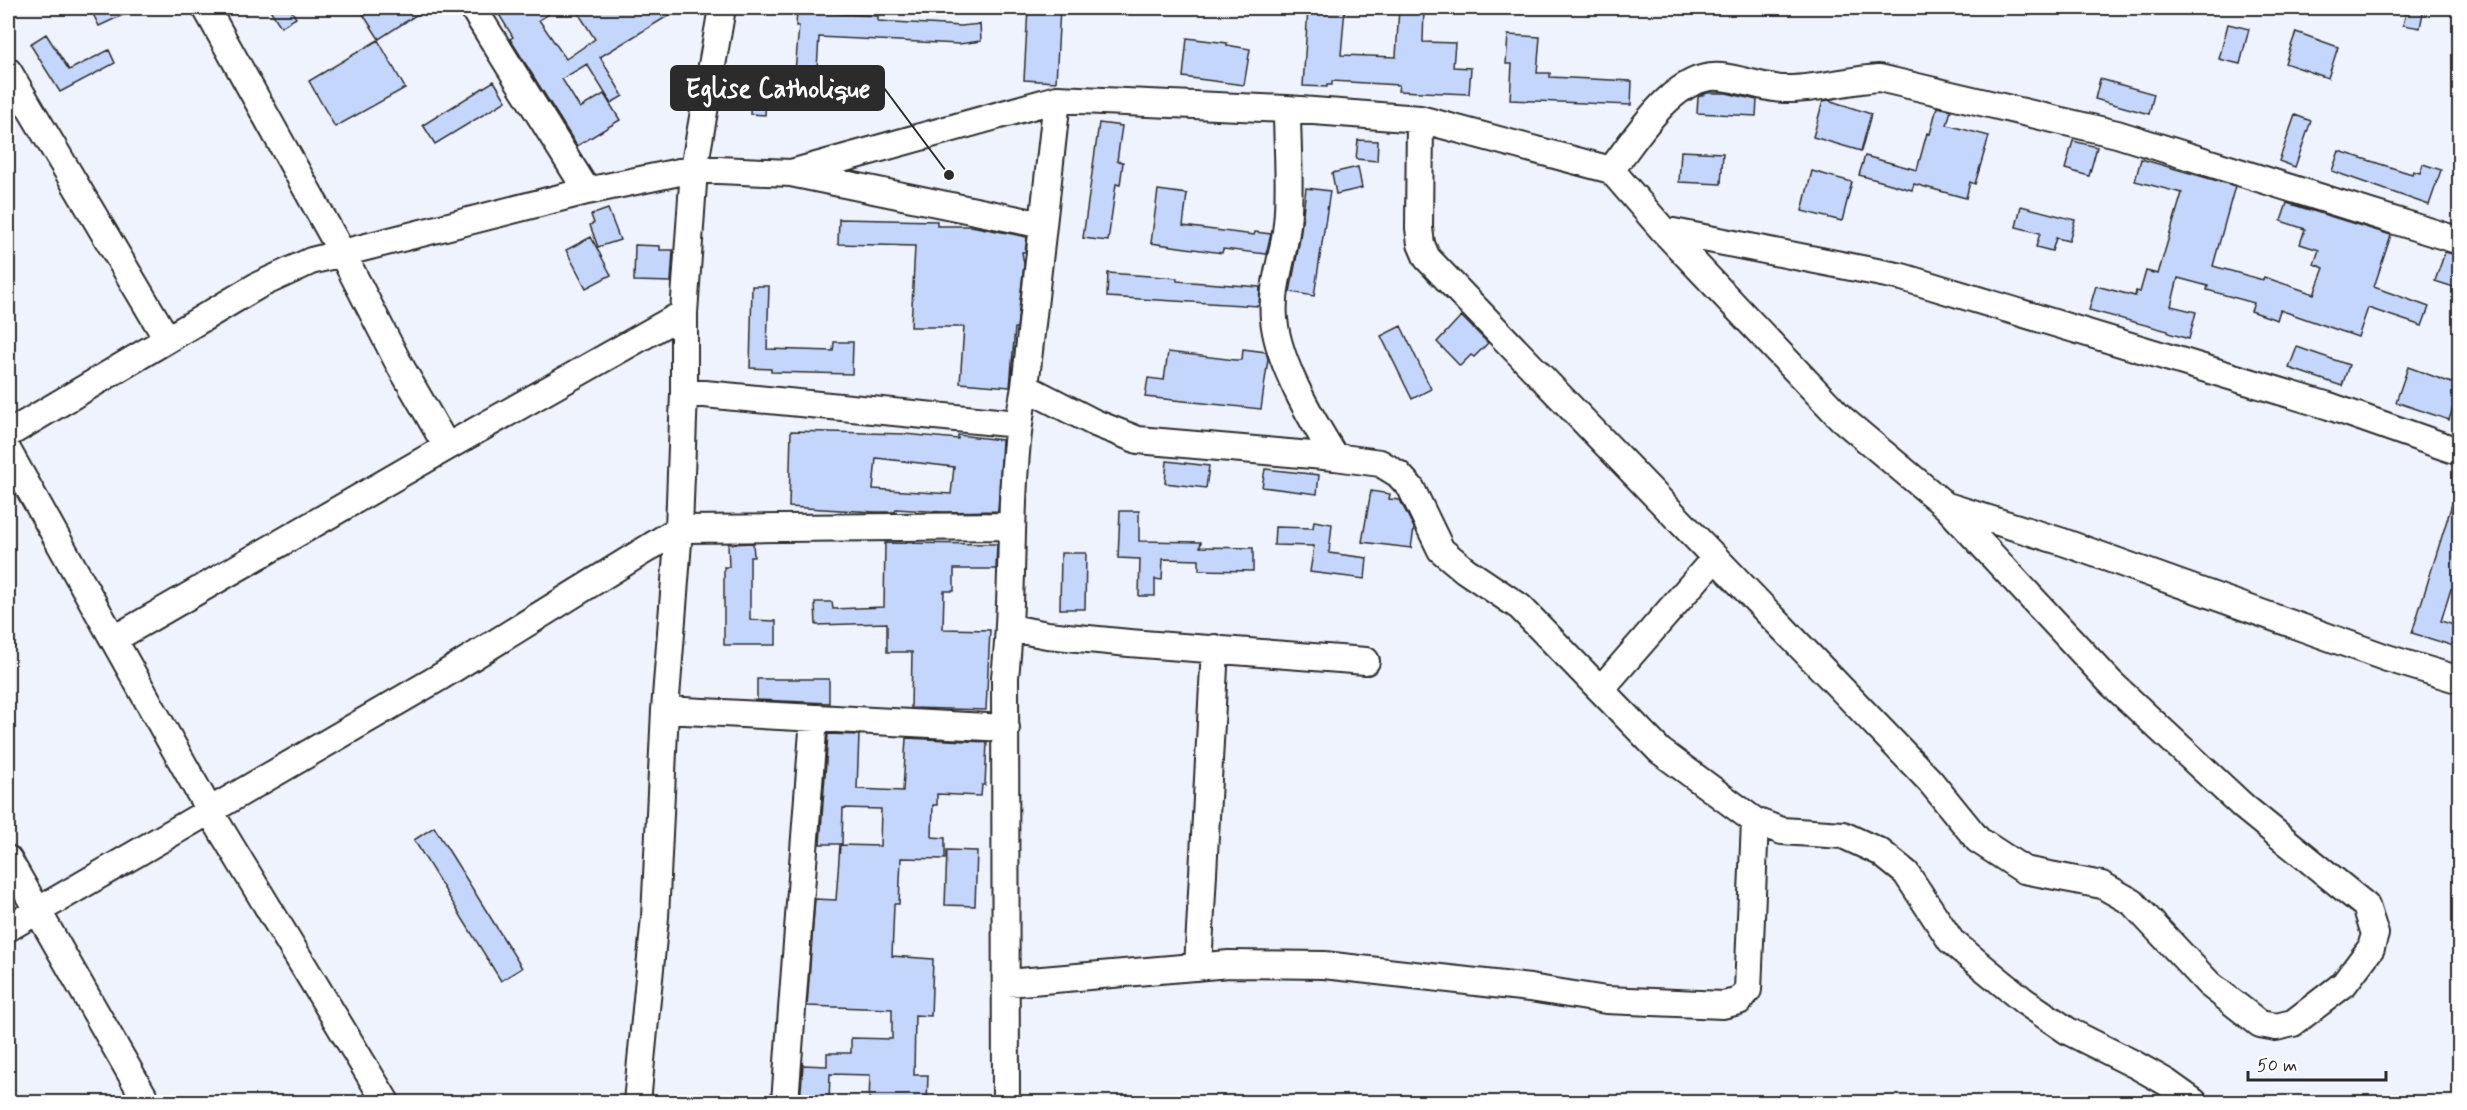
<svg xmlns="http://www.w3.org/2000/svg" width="2467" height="1110" font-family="Mynerve,sans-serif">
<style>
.building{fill:#c5d6fc;stroke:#2b2b2b;stroke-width:1.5;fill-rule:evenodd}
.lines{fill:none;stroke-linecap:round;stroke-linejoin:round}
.minor-casing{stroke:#2b2b2b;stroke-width:30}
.minor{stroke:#fff;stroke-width:26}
.leader{fill:none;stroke:#2b2b2b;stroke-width:2}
.callout-dot{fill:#2b2b2b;stroke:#fff;stroke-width:2}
.callout{fill:#2b2b2b;stroke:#2b2b2b;stroke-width:2}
.callout-label{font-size:26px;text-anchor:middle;font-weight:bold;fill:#fff}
</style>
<rect width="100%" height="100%" fill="#eef3fe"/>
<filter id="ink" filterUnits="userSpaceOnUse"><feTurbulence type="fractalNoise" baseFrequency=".0167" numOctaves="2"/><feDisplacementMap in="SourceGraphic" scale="12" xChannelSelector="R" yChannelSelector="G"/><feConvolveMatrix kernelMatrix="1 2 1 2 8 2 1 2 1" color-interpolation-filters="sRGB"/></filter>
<g filter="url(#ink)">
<!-- building -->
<path class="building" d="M90,8h48l-39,18z
M269,8h21l6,10 -15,9z
M359,8h68l-48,31z
M495,8h64l-20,12 27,39 29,-20 -20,-31h106l-81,49 23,39 -12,7 -24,-39 -25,15 18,29 24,-14 16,26 -43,26 -67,-107 3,-2z
M1028,8h32l-4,74 -32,-2z
M1308,8h37l-4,47 55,2 3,-49h25l-1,34 32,1 -2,24 18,1 -2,26 -71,-3 1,-6 -67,-4v4h-5v2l-24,-1z
M2407,8h17l-4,20 -17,-3z
M797,11l81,5v5l83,5 19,-2 1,17 -22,3 -140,-7 -3,47 -22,-1 5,-57h-3z
M2228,24l21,5 -9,35 -21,-5z
M2296,32l42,15 -10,31 -43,-15z
M46,34l23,36 40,-20 6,13 -55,29 -30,-48z
M1508,35l32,2 -3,36h13v4l82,4 -1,24 -121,-5 2,-36h-6z
M1187,38l40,5v2l23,4 -6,36 -61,-8z
M378,40l27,48 -70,39 -26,-46z
M2100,79l54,15 -5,20 -54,-15z
M494,81l12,20 -71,43 -12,-19z
M1707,93h19l31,7 -1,16 -59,-3 1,-16z
M751,95l15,1 -1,19 -15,-1z
M1828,100l43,14 -10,37 -48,-14 10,-36z
M1937,107l14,3 -4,15 42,11 -14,48 -5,-2 -4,16 -52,-14 -2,6 -53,-15 6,-19 52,14 10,-37 3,1z
M2295,115l16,6 -16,46 -16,-6z
M1099,123l23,3 -5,35 6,1 -3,23 -4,-1 -8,57 -25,-3z
M1358,140l20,1 -1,20 -21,-2z
M2073,141l24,6 -8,29 -24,-7z
M1681,151l42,2 -2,31 -42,-2z
M2339,151l73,23 1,-3 7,2 3,-9 18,6 -12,35 -97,-34z
M2141,159l94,27 -22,80 50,14 1,-3 50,17 10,-26 -10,-4 5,-14 -19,-6 5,-15 -24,-8 6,-18 104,32 -17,52 55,20 -7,19 -54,-18 -10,29 -78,-27 -3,10 -26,-9 3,-8 -47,-13 1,-4 -30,-8 -7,28 25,6 -7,27 -21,-6v-2l-79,-21 7,-24 39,10 1,-5 4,1 6,-21 12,3 24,-81 -47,-12z
M1358,167l4,21 -26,6 -4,-21z
M1812,171l40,11 -10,39 -40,-10z
M1306,188l24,3 -16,105 -24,-4 10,-53z
M1158,190l29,4 -4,32 71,9 1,-3 16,2 -5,20 -43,-5 -1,4 -71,-10z
M2021,206l54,14 -6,21 -13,-3 -4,13 -16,-4 4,-14 -24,-6z
M608,209l12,31 -22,7 -8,-22 4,-2 -3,-8z
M839,219l98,2v5h34l56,11 -2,15h-3l2,12 -7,64h-2l-5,59 -50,-4 4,-56h-53l4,-81 -77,-2z
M591,237l20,38 -25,13 -20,-38z
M635,245l25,1v4h13l-2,32 -37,-1z
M2445,252l15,4v33l-25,-8z
M1108,273l69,5v3l83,6 -1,19 -152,-9z
M752,286h17l-2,63 66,2 1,-9h19l-1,32 -81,-2v-3l-21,-1z
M1461,316l27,27 -14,14 -3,-2 -11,11 -23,-24z
M1401,326l30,63 -19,10 -31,-63z
M2297,347l52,18 -7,21 -53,-18z
M1243,349l23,3 2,7 -7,50 -116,-12 3,-19 16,2 4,-28 67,8h7z
M2408,367l52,19 -11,34 -53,-18z
M791,431l113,3 54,5v-4l44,5 -4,71 -54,1 -48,-3 -1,3h-20l-86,-5zM876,458l78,9 -3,27 -78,-5z
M1167,461l42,5 -3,22 -41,-5z
M1265,469l54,6 -2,19 -55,-7z
M1371,491l19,3 -1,5 11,1 14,28 -3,20 -49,-6z
M2456,491l4,1v99l-9,-2 -10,32 19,6v21l-48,-15z
M1120,511h19v30l62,1 -1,5 53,1v23l-54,-1v-10l-36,-1 -1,21 -7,-1v17h-16l1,-37 -22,-1z
M1314,521l18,3 -3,29 38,5 -2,21 -55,-7 4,-26 -40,-1 1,-18 38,1z
M753,543l1,14h-4v63l26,1v24h-52v-78h5l-1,-23z
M885,543l112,1 -1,25h-42v22h-10l-1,38 47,1 -4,80 -75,-2 1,-56h-25v-29l-71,2 -1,-23h17l1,7 51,-2z
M1061,553h25l-1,56h-25z
M757,679h72v24l-72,-3z
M828,734l31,1 -2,54 46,2 3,-53 81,4 -2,43h-3l-1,11 -44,-2v11h-4l-1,32 13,1v21l-44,-1 -2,46h-5l-2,52 41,3 -2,57 -16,-1 -1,60h14l-1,27h-58l1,-27 -40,-1 -1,28h-29l3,-37 24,1v-13h24v-15l41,1v-30l-85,-3 8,-107 21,1 4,-55 40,1 1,-37 -38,-1 -1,36h-22z
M434,827l88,141 -21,13 -87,-141z
M947,850l30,1 -2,55 -30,-1z"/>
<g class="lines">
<defs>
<path id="minor" d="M206,8l135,243 57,111 49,85
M473,8l114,183
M8,71l159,268
M1057,99l230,10 133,10 191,51 52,60 178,188 105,88 165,177 133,124 122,99 9,28 -4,14 -27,36 -51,39 -17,4 -16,-3 -51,-40 -77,-82 -30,-17 -78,-15 -46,-30 -48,-59 -503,-523 -6,-14 -2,-16 1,-109
M1287,109c0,38 4,78 0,115 -3,32 -16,62 -13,95 4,44 38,101 61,138
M1611,170c25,-32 63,-98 110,-93 21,2 42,11 63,12 32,1 63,-9 95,-11l238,56 343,107
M791,173l266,-74 -32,288c-19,96 -9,194 -20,290l1,425
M1663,230l239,47 427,129 131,46
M1025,387l70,36 43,17 197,17 45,6 18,11 13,14 30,62 24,20 55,37 140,144 95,70 27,10 61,4 37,17 26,21 45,68 73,60 44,30 66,33 32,18 28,20
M684,392l334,32
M8,434l249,-148 54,-25 276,-70 107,-22 97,4 252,52
M8,451l201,359 177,292
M1947,506l116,36 324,116 73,22
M1011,628l36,7 82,8 237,18
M114,639l333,-192 237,-134
M1601,689l114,-131
M665,710l341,18
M8,859l139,243
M8,928l432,-251 239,-148 332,-3
M1198,967l17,-319
M1007,983l222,-19 95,1 206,23 76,12 117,5 16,-4 9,-11 7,-169
M637,1102l18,-185 10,-207 14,-181 5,-137v-79l10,-144 28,-161
M785,1102l29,-384"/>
</defs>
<!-- minor casing -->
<use href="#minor" class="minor-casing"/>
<!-- minor -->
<use href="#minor" class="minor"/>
</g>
</g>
<!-- callouts -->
<path class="leader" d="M949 175L884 88"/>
<circle class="callout-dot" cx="949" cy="175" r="6"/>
<rect class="callout" x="671" y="66" width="213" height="44" rx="6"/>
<g class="callout-label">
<text x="778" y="97">Eglise Catholique</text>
</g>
<!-- margin -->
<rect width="2467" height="1110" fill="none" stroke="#fff" stroke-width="30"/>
<rect x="15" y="15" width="2437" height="1080" fill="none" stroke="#2b2b2b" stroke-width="2" filter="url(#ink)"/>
<!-- scale -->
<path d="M2248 1071v9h138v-9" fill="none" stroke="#2b2b2b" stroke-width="3"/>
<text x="2257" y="1071" font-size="18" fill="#2b2b2b" stroke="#ffffff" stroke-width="4.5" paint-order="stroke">50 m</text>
</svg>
